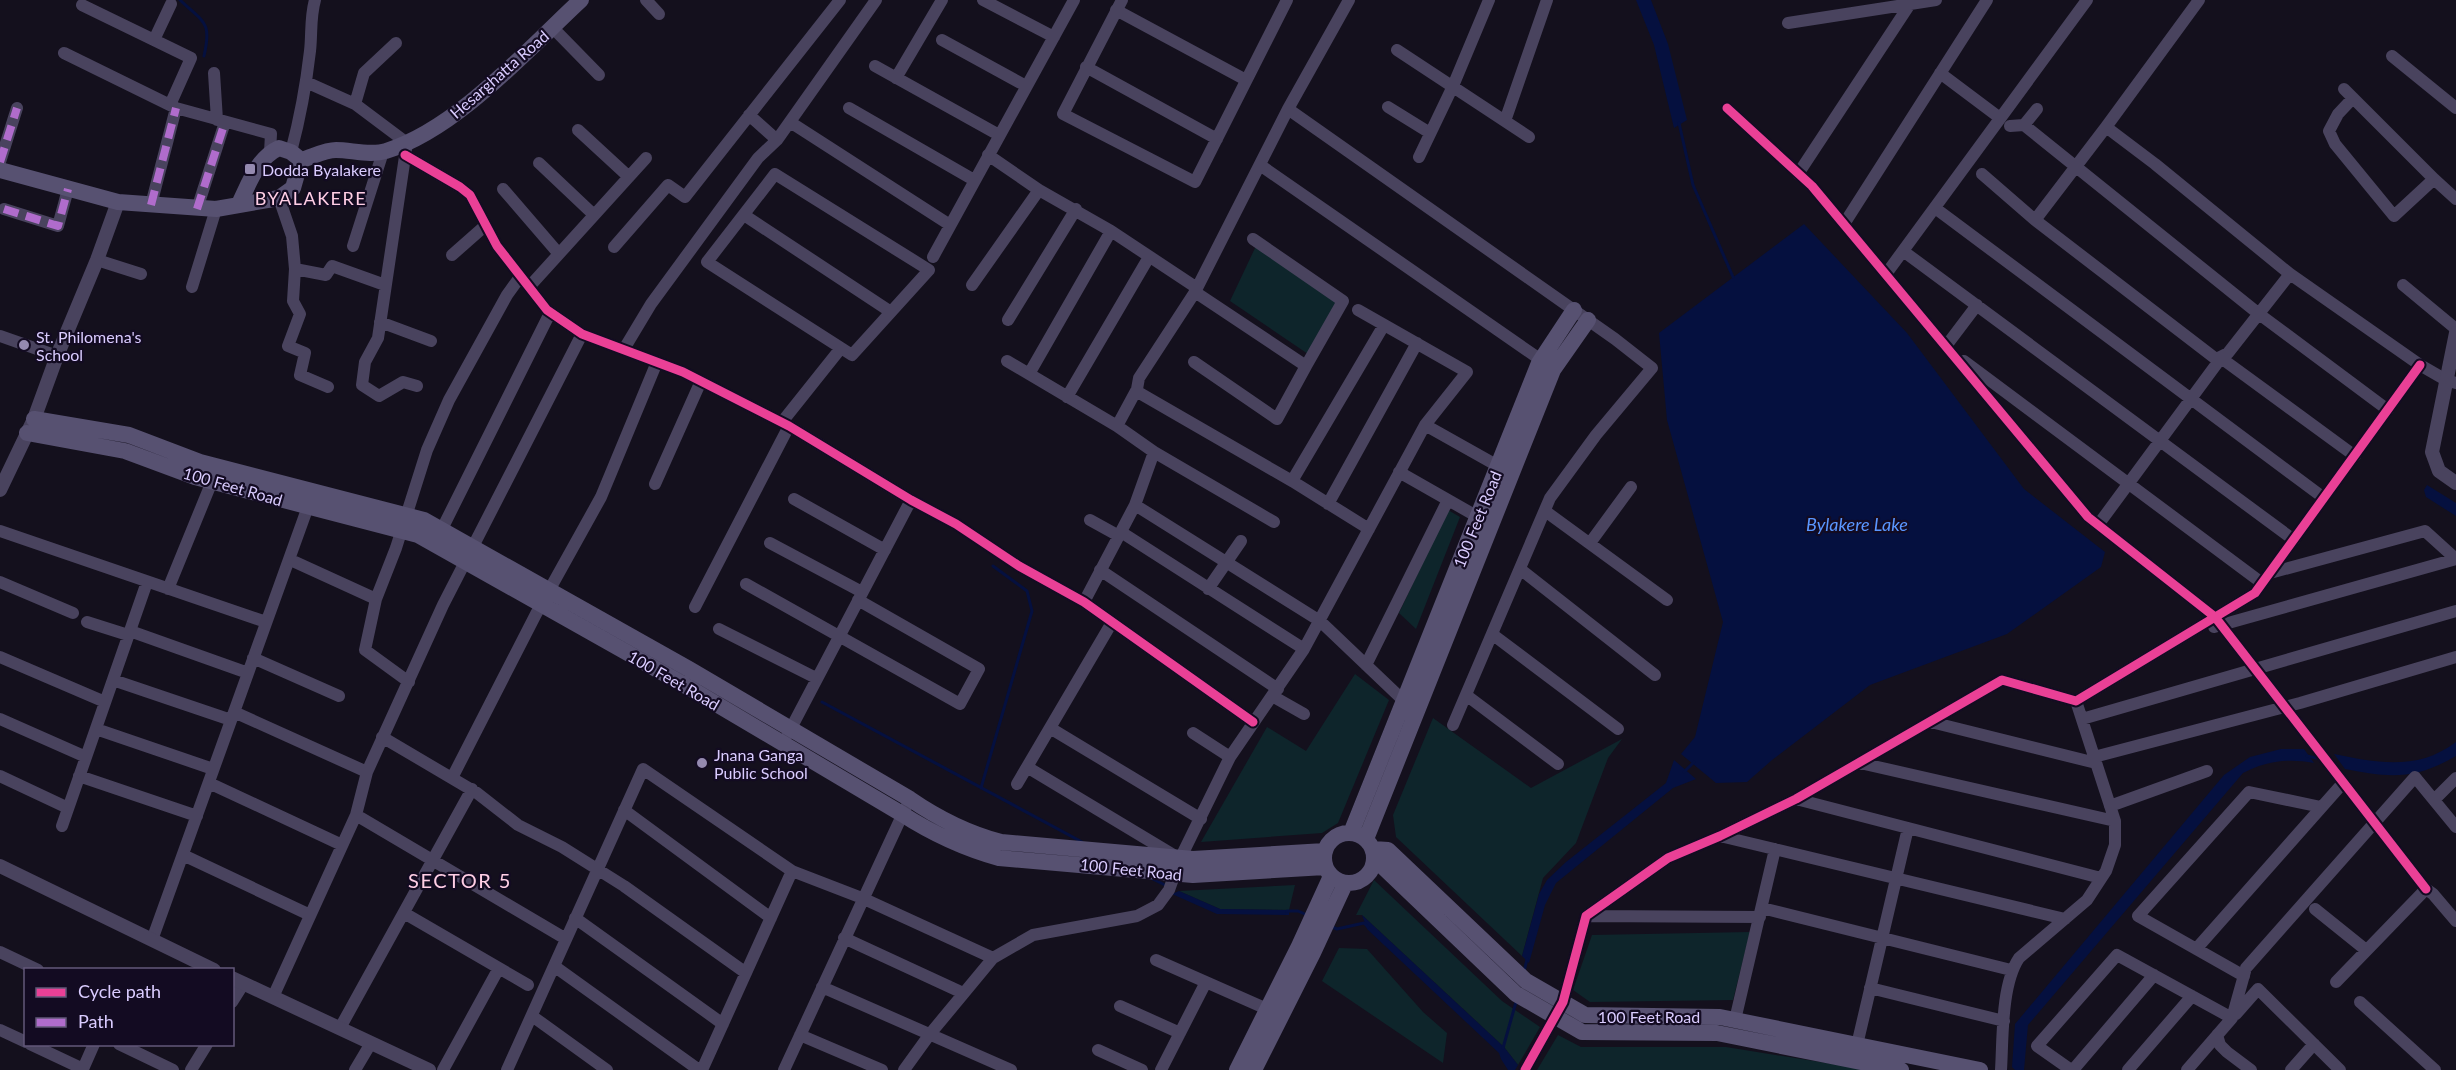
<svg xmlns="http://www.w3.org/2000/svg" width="2456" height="1070" font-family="Lato,sans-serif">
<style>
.green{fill:#0e252b}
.water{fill:#05103f}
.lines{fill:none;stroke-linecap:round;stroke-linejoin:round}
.stream{stroke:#05103f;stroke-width:3}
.minor{stroke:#49435e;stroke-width:12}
.tertiary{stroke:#49435e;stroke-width:14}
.secondary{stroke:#575171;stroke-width:16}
.quiet{stroke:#b06ccc;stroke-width:8;stroke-dasharray:15 8;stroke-linecap:butt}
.cycleway-casing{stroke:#130b22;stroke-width:13}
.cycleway{stroke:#ea4096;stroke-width:9}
.poi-dot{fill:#958ab0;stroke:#130b22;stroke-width:2}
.labels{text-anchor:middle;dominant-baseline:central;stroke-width:4.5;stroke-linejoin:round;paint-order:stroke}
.street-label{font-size:16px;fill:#daccff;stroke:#130b22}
.poi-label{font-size:16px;fill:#daccff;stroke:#130b22;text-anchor:start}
.neighbourhood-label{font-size:18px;letter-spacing:1.5px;fill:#ffcee5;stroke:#130b22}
.water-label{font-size:18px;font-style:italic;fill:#5a96ff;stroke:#130b22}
.quarter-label{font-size:20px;letter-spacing:1.5px;fill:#ffcee5;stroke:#130b22}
</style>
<rect width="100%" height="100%" fill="#14101d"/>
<!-- green -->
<path class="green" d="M1256,246l80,56 -28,52 -78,-53z
M1448,510l12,7 -44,112 -17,-16z
M1355,674l34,26 -51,123 -16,10 -121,9 66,-115 39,24z
M1433,718l98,70 91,-49 -14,19 -32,85 -33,35 -21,78 -126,-119 -3,-22z
M1374,880l128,121 38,26 -22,38 -14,-18 -142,-132h-6z
M1295,885l-6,25 -69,-1 -41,-18z
M1750,932l-17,68 -143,2 -17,-12 19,-55z
M1339,948l28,1 56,63 24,21 -4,30 -121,-82z
M1558,1035l23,12h145l144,23h-333z"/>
<!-- water -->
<path class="water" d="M1636,0h15l17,44 19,76 -13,8 -20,-83z
M1804,224l103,109 117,156 81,63 -4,15 -94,67 -137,51 -98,75 -25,22 -31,1 -35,-29 14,-17 28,-115 -56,-202 -8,-87z
M2427,485l29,18v13l-30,-19 -2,-7z
M2456,742v14c-41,24 -66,22 -111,13l-11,-15c43,9 84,17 122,-12z
M2281,749h23l10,14c-26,-5 -48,-2 -71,10l-215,252 -4,45h-9l-3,-3 3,-43 209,-249 26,-18z
M1674,760l22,19 -23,9 -117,95 -11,22 -16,58 -7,-7 17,-62 8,-14 19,-18 100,-79z
M1179,891l41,18 69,1v5l-72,-1 -45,-20z
M1362,915l142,132 14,18 -3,5h-7l-7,-11 -2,-6 -132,-124z"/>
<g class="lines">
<!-- stream -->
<path class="stream" d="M180,0c24,23 32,21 24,56
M1679,123l14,62 40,92
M822,702l260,140
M2307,756l14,3
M1684,772l10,-10
M981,788l51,-177 -5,-20 -34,-25
M1151,878l16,8
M1287,911h11l9,4
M1332,927l5,2 27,-6 4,4
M1524,972l3,-13
M1503,1048l13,-46"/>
<!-- minor -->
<path class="minor" d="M646,0l13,14
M983,0l71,37
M1122,0l-59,114 132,68 92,-182
M82,5l109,53 -21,47
M1116,10l130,70
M1788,23l148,-23
M552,27l47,48
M154,40l17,-36
M942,40l84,46
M1397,50l132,87
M64,53l112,55 95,26 -1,18
M2392,56l64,52
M875,66l124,69
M1086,67l131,72
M214,73l3,47
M1940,73l60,45
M896,78l46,-78
M306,82l49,22 52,39 -29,195 -13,24 -3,23 17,11 24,-14 14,4
M2344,89l90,90
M2353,98l-15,16 -9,17 6,13 59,72 40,-37 22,20
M355,104l9,-31 32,-30
M1388,107l42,26
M849,108l125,72
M1727,108l85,78 276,331 127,100 211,272
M1288,109l327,230 37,29 -56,67 -46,63 -97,227
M749,115l28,25
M1505,121l42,-121
M790,122l160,103
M2024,125l13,-16
M2010,126l14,-1 235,189 129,96
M2106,127l49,37 135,110 130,91 26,15 10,3
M578,130l51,47
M291,152c9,-34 15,-66 19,-101 2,-17 0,-34 5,-51
M405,155l55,32 10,8 27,51 50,64 35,24 101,38 106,54 122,74 45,24 63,42 65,36 169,120
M988,155l51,35 72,41 86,57
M1419,157l34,-71 36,-86
M0,162l17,-54
M539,163l55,52
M1260,165l281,195
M775,174l154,96 -77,85 -145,-93z
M1798,174l112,-170
M1982,174l53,46 181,139 12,-6 62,-79
M503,189l56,65
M279,198l13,38 3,33 31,6 6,-9 53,19
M151,205l25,-97
M1935,208l389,290
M4,209l54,17 10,-37
M197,209l28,-87
M744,215l147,97
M2035,220l71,-93 93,-127
M1844,224l143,-224
M1253,239l90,62 -37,65
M353,246l30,-94
M614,247l54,-62 17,12 155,-197
M1903,251l391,289
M452,255l34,-30
M933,257l141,-257
M97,260l44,14
M295,269l-2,32 7,13 -12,32 17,7 -5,22 28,12
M1886,274l201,-274
M972,285l67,-95
M2403,285l53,44
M192,287l24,-78
M529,287l117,-129
M1008,320l68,-111
M380,322l51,19
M0,336l57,20
M1946,346l31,-41
M624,349l27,-45 107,-146 19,-18 99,-140
M1007,361l110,65
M1964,361l298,222
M1194,362l83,57 29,-53 -111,-74
M1029,374l82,-143
M1136,391l156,90 77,48
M1067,397l82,-140
M782,422l59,-74
M1425,425l73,41
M1154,452l120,70
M1399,472l79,45
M1292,481l92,-156
M655,484l46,-103
M794,499l91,51
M1328,504l89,-161
M1135,505l185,116 84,80
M1545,511l122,89
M1090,520l29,16
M2098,525l123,-167 134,98
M0,531l266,91
M1121,532l183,117
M439,535l111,-222
M770,543l92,49
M1590,543l41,-56
M295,562l81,37
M1520,569l135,106
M1100,570l178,119
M2270,573l155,-42 31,28
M0,582l73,31
M746,584l214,120 19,-35 -121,-69
M168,589l47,-115
M1208,589l33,-48
M1084,602l51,-97 19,-53 -37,-26 20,-37 2,-11 56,-86 93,-183 61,-109
M695,607l94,-181
M87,622l41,13
M2214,627l242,-68
M719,629l97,49
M130,631l118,42
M1492,634l126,95
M0,657l105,45
M253,658l86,38
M1366,665l82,-165
M113,680l118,40
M409,682l-44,-32 11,-51 20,-51 31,-98 22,-50 58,-105 13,-18
M1466,695l92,69
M1274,697l30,17
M234,712l133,60
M0,719l86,38
M2082,719l374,-108
M1931,722l165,41
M1050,728l151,91
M96,729l117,40
M1193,733l37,24
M788,734l123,-234
M382,737l95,56 41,32 44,22 62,39 122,87
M2094,757l206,-54 156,-46
M1860,763l255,58
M1027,767l148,89
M0,776l68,32
M79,776l118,40
M452,778l84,-164 65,-117 56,-135
M209,783l133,62
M1017,784l94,-160
M1796,799l305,79
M2434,800l22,-22
M2110,806l97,-35
M624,810l147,108
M356,815l210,124
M62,826l85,-244
M1720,836l345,83
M183,855l127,60
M1762,908l249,62
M2315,909l51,41
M404,913l124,72
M1586,916l174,1
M575,918l148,106
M844,938l119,55
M152,940l158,-439
M2197,948l146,-165
M0,952l38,18
M993,958l40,-23 104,-19 21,-11 11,-15 11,-31 50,-102 74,-108 121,-224 42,-53 -109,-62
M1156,960l111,49
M554,966l145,104
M2244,976l-106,-60 111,-124 72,15
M2336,982l90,-93 7,5 23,27
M822,987l189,83
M1870,988l134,33
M273,997l83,-182 11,-43 76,-167 139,-271
M232,1002l12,-19
M2360,1002l75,68
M1120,1006l60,27
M2236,1014l22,-25 82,81
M532,1016l75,54
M1735,1020l40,-171
M340,1028l132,-239
M0,1030l26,12
M2220,1032l-3,3 3,10 7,7 24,18
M800,1035l82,35
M30,1044l53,25 11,-25
M119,1044l54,26
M1857,1045l51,-217
M1098,1050l44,20
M191,1070l16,-26
M355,1070l16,-27
M443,1070l56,-102
M507,1070l136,-301 149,102 70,27 131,60 -63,76 -26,36
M702,1070l90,-199
M784,1070l122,-263
M1161,1070l45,-88
M1525,1070l38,-68 23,-86 82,-58 52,-22 76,-37 206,-119 74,21 179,-108 165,-228
M2001,1070c2,-32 0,-85 18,-112l68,-58 19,-29 9,-26v-24l-39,-120
M2071,1070l-34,-24 80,-91 115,63
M2073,1070l81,-95
M2128,1070l64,-74
M2187,1070l45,-52 14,-50 169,-191 41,50
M2291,1070l23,-26"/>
<!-- tertiary -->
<path class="tertiary" d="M2456,333l-24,119 7,19 17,12
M0,490l34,-71 23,-63 40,-96 21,-58
M0,866l214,104
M232,978l197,92"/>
<!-- secondary -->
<path class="secondary" d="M0,170l118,32 98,7 63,-11 14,-10 8,-28c11,-3 24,-10 35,-10 15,0 35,6 50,1 71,-22 141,-101 195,-151
M239,204c10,-20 18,-46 40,-56l12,4 10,8
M34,419l95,16 71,27 224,58 265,149 221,130c29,20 57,34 91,43l192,17 132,-8
M27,433l98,18 70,26 223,58 263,148 221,131c31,20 61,34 97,44l194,17 132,-8
M1324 858a25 25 0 1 1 50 0a25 25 0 1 1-50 0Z
M1351,833l188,-470 35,-53
M1366,839l187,-469 35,-50
M1373,849l15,1 138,131 59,34 135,2 260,53
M1374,865h7l135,129 66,38 135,1 184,37
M1237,1070l62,-124 32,-70
M1254,1070l59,-117 32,-69"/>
<!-- quiet -->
<path class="quiet" d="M0,162l17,-54
M151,205l25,-97
M4,209l54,17 10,-37
M197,209l28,-87"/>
<defs>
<path id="cycleway" d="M1727,108l85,78 276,331 127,100 211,272
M405,155l55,32 10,8 27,51 50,64 35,24 101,38 106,54 122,74 45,24 63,42 65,36 169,120
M1525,1070l38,-68 23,-86 82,-58 52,-22 76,-37 206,-119 74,21 179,-108 165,-228"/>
</defs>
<!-- cycleway casing -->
<use href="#cycleway" class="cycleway-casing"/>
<!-- cycleway -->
<use href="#cycleway" class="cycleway"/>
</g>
<!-- markers -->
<g class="poi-dot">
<rect x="244" y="163" width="12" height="12" rx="3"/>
<circle cx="24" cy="345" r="6"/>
<circle cx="702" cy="763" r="6"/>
</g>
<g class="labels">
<!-- street labels -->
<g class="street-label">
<text transform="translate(499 74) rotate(-41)">Hesarghatta Road</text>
<text transform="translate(233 486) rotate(16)">100 Feet Road</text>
<text transform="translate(1477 519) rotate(-68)">100 Feet Road</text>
<text transform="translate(674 680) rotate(30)">100 Feet Road</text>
<text transform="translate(1131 869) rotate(6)">100 Feet Road</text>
<text x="1649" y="1016">100 Feet Road</text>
</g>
<!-- poi labels -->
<g class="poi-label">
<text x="262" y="169">Dodda Byalakere</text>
<text x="36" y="336">St. Philomena's<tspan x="36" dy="18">School</tspan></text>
<text x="714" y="754">Jnana Ganga<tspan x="714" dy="18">Public School</tspan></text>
</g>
<!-- neighbourhood labels -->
<g class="neighbourhood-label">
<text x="311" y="198">BYALAKERE</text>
</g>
<!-- water labels -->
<g class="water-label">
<text x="1857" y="524">Bylakere Lake</text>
</g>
<!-- quarter labels -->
<g class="quarter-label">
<text x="460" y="880">SECTOR 5</text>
</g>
</g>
<!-- legend -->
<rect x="24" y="968" width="210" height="78" fill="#130b22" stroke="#63587a" stroke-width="1.5"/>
<rect x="36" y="988" width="30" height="9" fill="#ea4096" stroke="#63587a" stroke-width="1.5"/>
<text x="78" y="998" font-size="18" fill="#daccff">Cycle path</text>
<rect x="36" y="1018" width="30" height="9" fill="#b06ccc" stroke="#63587a" stroke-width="1.5"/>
<text x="78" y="1028" font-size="18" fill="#daccff">Path</text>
</svg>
